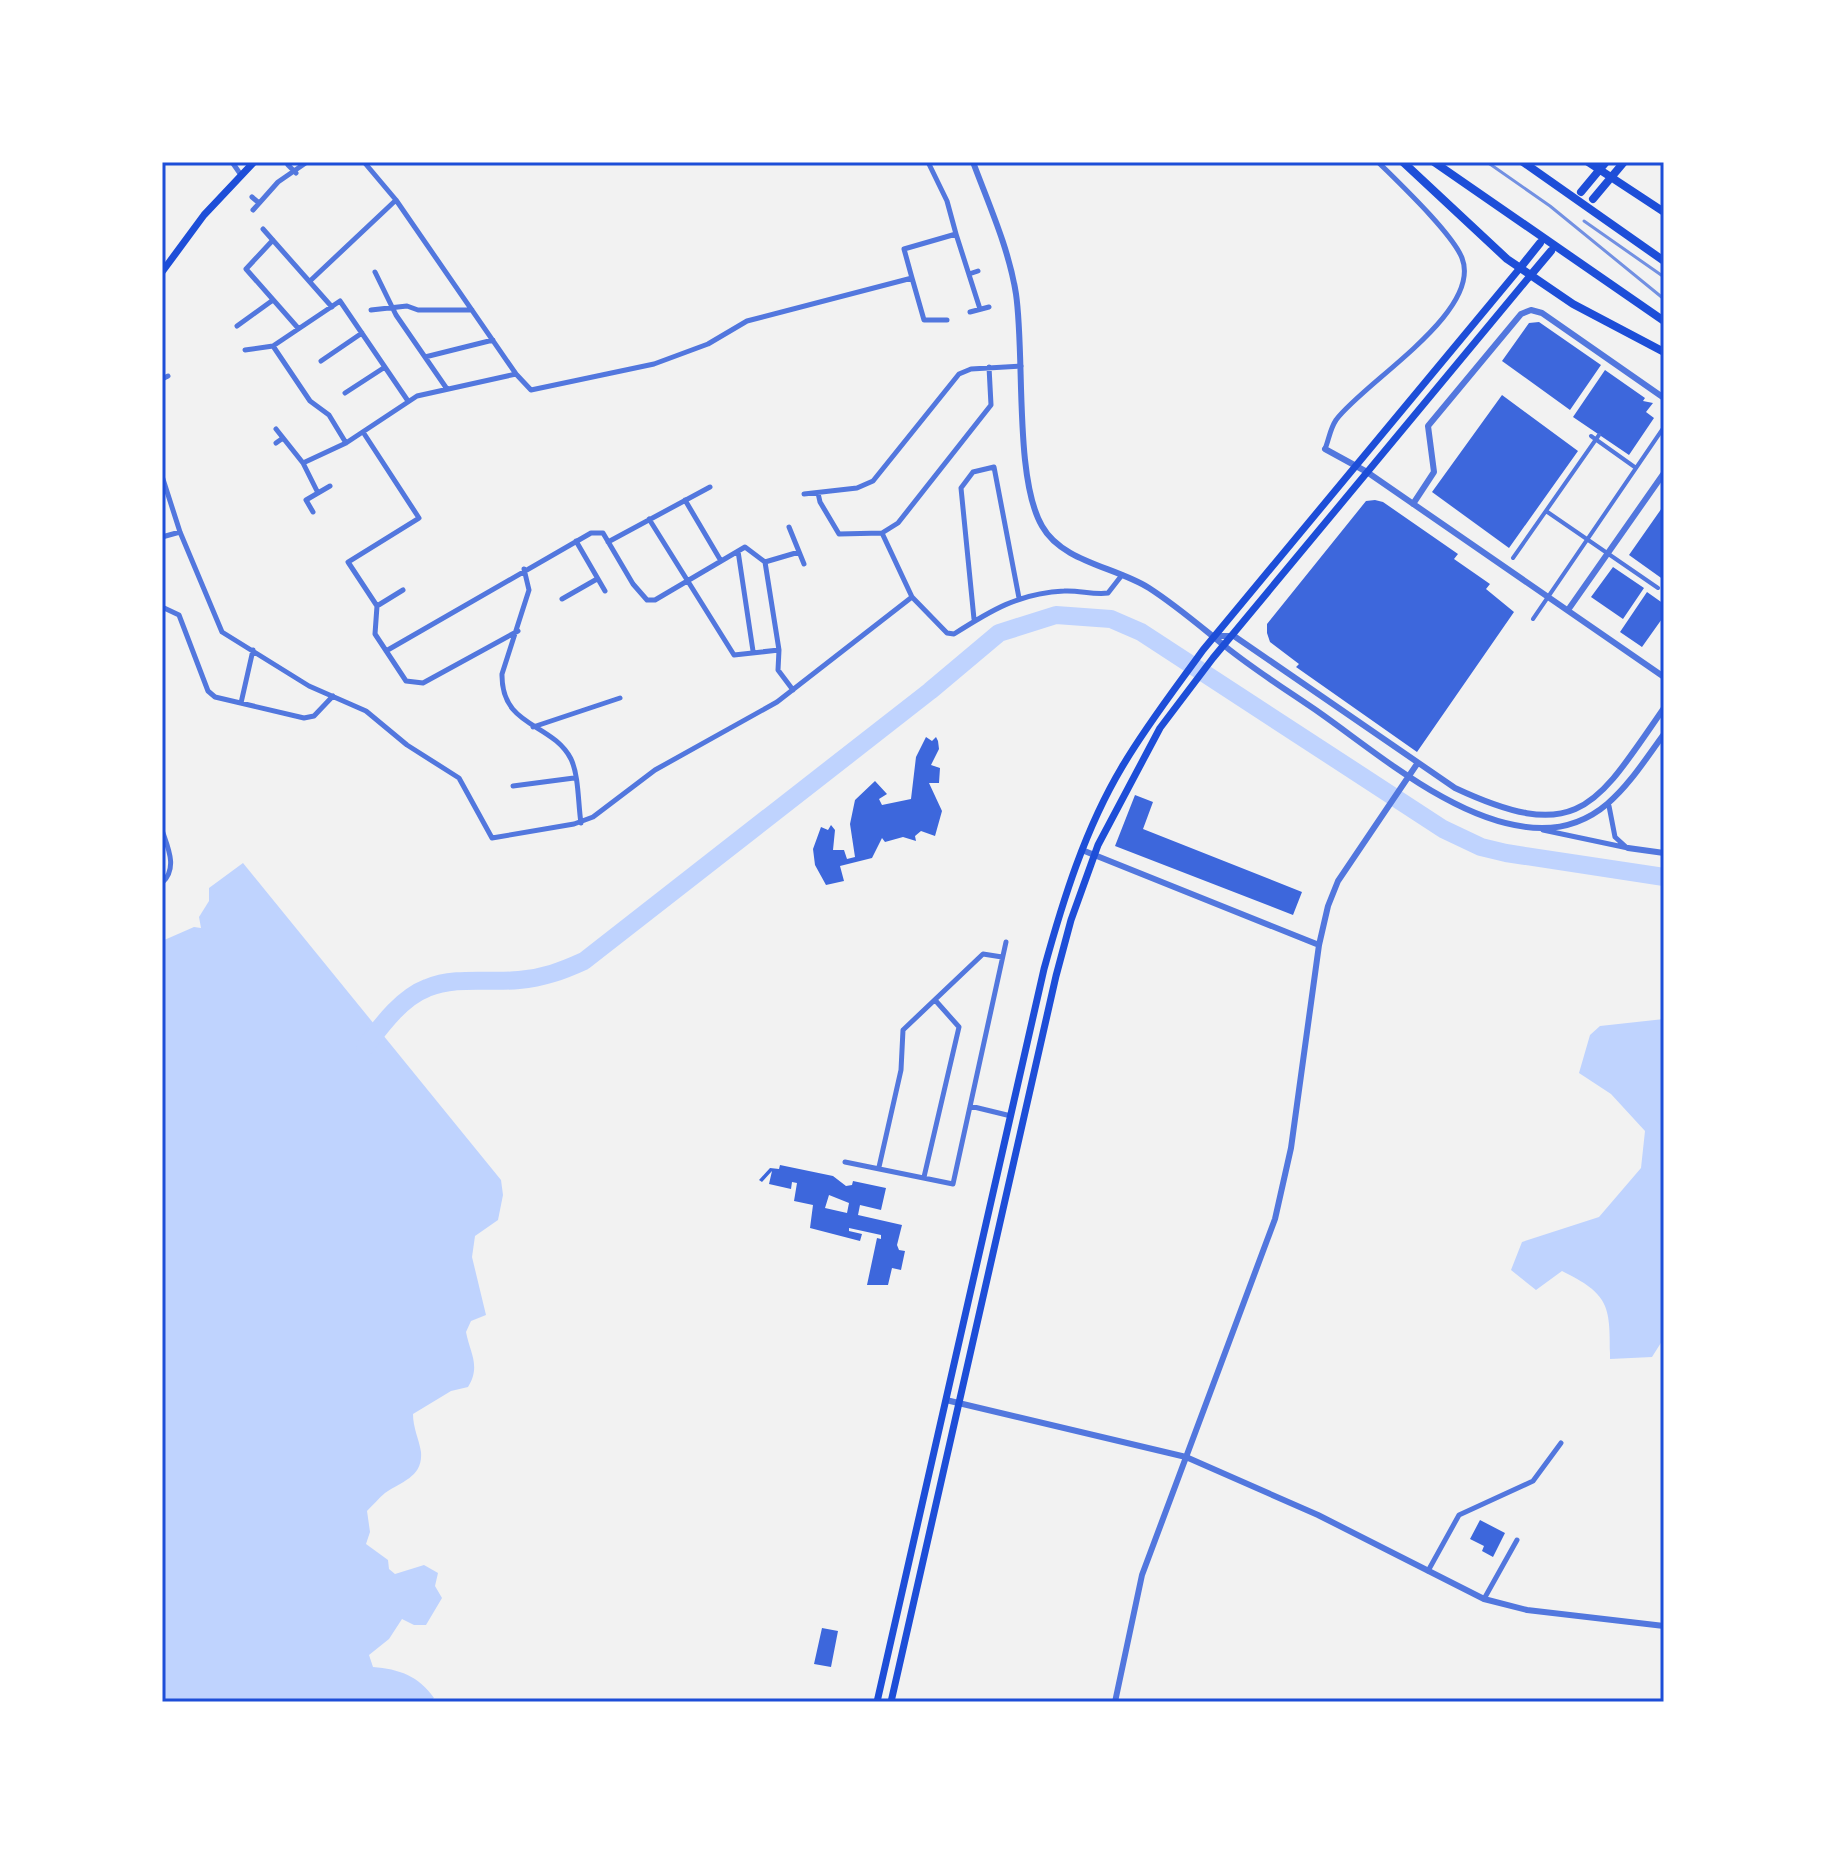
<svg xmlns="http://www.w3.org/2000/svg" width="1826" height="1864" font-family="Signika,sans-serif">
<style>
.water{fill:#bfd3fe}
.lines{fill:none;stroke-linecap:round;stroke-linejoin:round}
.river{stroke:#bfd3fe;stroke-width:18}
.building{fill:#3d67dc;fill-rule:evenodd}
.pedestrian{stroke:#5277de;stroke-width:4}
.minor{stroke:#5277de;stroke-width:5}
.tertiary{stroke:#5277de;stroke-width:6}
.secondary{stroke:#1d4ed8;stroke-width:7}
.primary{stroke:#1d4ed8;stroke-width:8}
.rail{stroke:#7290e2;stroke-width:3}
.neatline{fill:none;stroke:#1d4ed8;stroke-width:3}
</style>
<rect width="100%" height="100%" fill="#f2f2f2"/>
<!-- water -->
<path class="water" d="M243,863l258,317 2,15 -5,25 -23,16 -3,21 14,58 -15,6 -5,11c4,21 15,34 2,55l-17,4 -38,23c0,14 6,25 8,38 2,25 -19,29 -36,41 -6,5 -12,12 -18,18l3,21 -4,12 22,16 1,9 6,5 29,-9 14,8 -3,13 7,12 -16,27h-12l-12,-6 -13,20 -20,16 4,12c26,2 46,9 61,31l-5,4h-267v-761l32,-14 7,1 -2,-11 10,-16v-13z
M1664,1019v319l-12,19 -42,2c0,-52 1,-64 -48,-88l-26,19 -25,-20 11,-28 77,-25 42,-49 4,-37 -34,-37 -32,-21 11,-38 10,-9z"/>
<g class="lines">
<!-- river -->
<path class="river" d="M365,1047c16,-21 36,-49 62,-59 29,-12 62,-5 92,-8 24,-2 43,-9 65,-19l346,-270 69,-58 57,-18 55,4 30,13 302,197 38,18 25,6 158,24"/>
</g>
<!-- building -->
<path class="building" d="M1539,322l62,43 -31,45 -68,-49 27,-38z
M1605,370l40,28 -2,3 10,2 -7,9 8,6 -25,37 -56,-38z
M1502,395l76,56 -69,97 -77,-56z
M1375,500l8,2 75,52 -4,5 36,25 -4,5 28,23 -97,140 -121,-85 3,-3 -29,-22 -3,-9v-9l99,-123z
M1664,505v75l-35,-25z
M1613,567l31,21 -21,31 -32,-22z
M1647,592l17,12v12l-22,31 -22,-15z
M926,737l6,4 4,-4 2,4 1,8 -8,16 9,3 -1,15h-10l13,28 -7,25 -14,-5 -6,5 1,5 -13,-4 -18,5 -3,-4 -10,20 -32,8 4,15 -18,4 -11,-20 -2,-16 8,-22 7,3 3,-5 4,5 -2,20h11l3,9 8,-2 -5,-33 5,-24 20,-19 12,13 -8,5 3,6 29,-6 5,-42z
M1135,795l18,7 -10,27 159,63 -9,23 -178,-69z
M780,1165l53,11 13,10 6,-1 1,-4 33,7 -5,22 -21,-5 -2,10 44,10 -5,20 2,5 6,1 -4,19 -9,-2 -4,17h-21l10,-47 4,1v-4l-32,-7v3l13,3 -2,7 -50,-13 3,-23 -19,-4 3,-18 -5,-1 -1,7 -22,-5 3,-13 -10,11 -3,-2 11,-12 9,1zM829,1195l20,8 -2,10 -22,-5z
M1480,1520l25,13 -12,24 -11,-6 2,-5 -14,-7z
M822,1628l16,3 -7,36 -17,-3z"/>
<g class="lines">
<!-- pedestrian -->
<path class="pedestrian" d="M1591,436l45,32
M1546,511l112,77
M1513,558l86,-123
M1533,619l131,-192"/>
<!-- minor -->
<path class="minor" d="M232,162l9,13
M364,162l32,38 120,174 15,16 123,-26 54,-20 39,-23 165,-43 12,42h23
M288,165l8,8
M252,197l7,6
M253,210l25,-28 29,-20
M263,229l69,78
M956,234l24,75
M273,240l-27,29 52,59
M375,272l21,43 51,74
M969,274l9,-3
M912,278l-8,-29 52,-15 -9,-33 -19,-39
M310,281l86,-81
M371,310l36,-4 11,4h54
M970,312l19,-5
M237,326l36,-26
M245,350l28,-4
M425,357l68,-17
M321,361l41,-28
M162,379l6,-3
M345,393l40,-26
M276,429l27,34 15,30
M363,432l56,86 -71,44 29,44 -2,28 31,47 17,2 95,-52
M276,443l7,-5
M346,443l-17,-28 -19,-14 -37,-55 67,-45 68,100
M1325,449c4,-10 5,-20 11,-29 28,-38 147,-108 126,-162 -10,-25 -64,-76 -84,-96
M303,463l43,-20 71,-47 99,-22
M162,476l18,56 42,100 87,54 57,25 41,34 52,33 33,60 82,-14 19,-7 62,-47 122,-68 135,-105
M818,493l2,9 19,32 43,-1 16,-10 93,-118 -2,-38
M804,494l53,-6 16,-7 86,-107 12,-5 50,-3
M685,500l36,61
M313,512l-7,-12 24,-14
M649,519l85,136 45,-5
M789,527l15,37
M882,533l30,64 35,36 7,1c36,-23 65,-41 110,-43 15,-1 29,4 44,2l14,-18
M162,537l18,-5
M576,541l29,50
M608,542l102,-55
M738,551l15,100
M765,562l14,88 -1,20 15,20
M524,569l5,21 -27,84c-1,54 50,48 69,85 8,17 7,45 10,64
M562,599l35,-20
M377,606l26,-16
M162,607l17,8 29,76 7,6 89,21 10,-2 19,-20
M974,619l-13,-131 12,-16 21,-5 25,131
M386,651l205,-118h12l30,51 14,16h8l90,-53 20,15 34,-10
M162,683v28
M241,703l12,-53
M533,727l87,-29
M513,786l61,-8
M1609,806l6,31 11,10
M162,830c6,18 16,38 0,53
M1543,830l85,18
M970,1106l41,10
M845,1162l108,22 53,-242
M879,1167l22,-97 2,-40 80,-76 19,3
M924,1177l35,-150 -24,-27
M1428,1571l31,-56 74,-34 28,-38
M1484,1599l33,-59"/>
<!-- tertiary -->
<path class="tertiary" d="M973,162c16,43 36,87 43,132 9,61 -2,184 26,232 20,36 74,41 107,62 28,18 52,39 77,59 30,24 62,44 94,66 61,43 144,115 222,115 62,0 89,-49 122,-94
M1325,449l42,23 297,205
M1413,504l21,-32 -6,-46 93,-112 10,-4 11,3 122,85
M1568,610l96,-137
M1214,636h20l221,152c124,58 141,18 209,-80
M1628,848l36,5
M1082,850l237,95
M946,1400l240,57 132,58 166,84 43,11 137,16
M1115,1702l27,-127 133,-356 16,-71 28,-203 9,-39 10,-25 79,-117"/>
<!-- secondary -->
<path class="secondary" d="M162,272l42,-57 50,-53
M877,1702l167,-733c19,-69 41,-140 78,-202 24,-41 53,-78 81,-117l317,-382
M891,1702l165,-726 15,-56 27,-75 62,-117 53,-70 317,-382"/>
<!-- primary -->
<path class="primary" d="M1403,162l104,97 66,45 91,48
M1434,162l230,159
M1523,162l141,99
M1588,162l76,50
M1581,192l25,-30
M1593,199l31,-37
M1520,268l20,-25
M1530,276l21,-25"/>
<!-- rail -->
<path class="rail" d="M1487,162l63,44 114,93
M1584,221l80,56"/>
</g>
<!-- border -->
<rect width="1826" height="1864" fill="none" stroke="#ffffff" stroke-width="328"/>
<rect x="164" y="164" width="1498" height="1536" class="neatline"/>
</svg>
